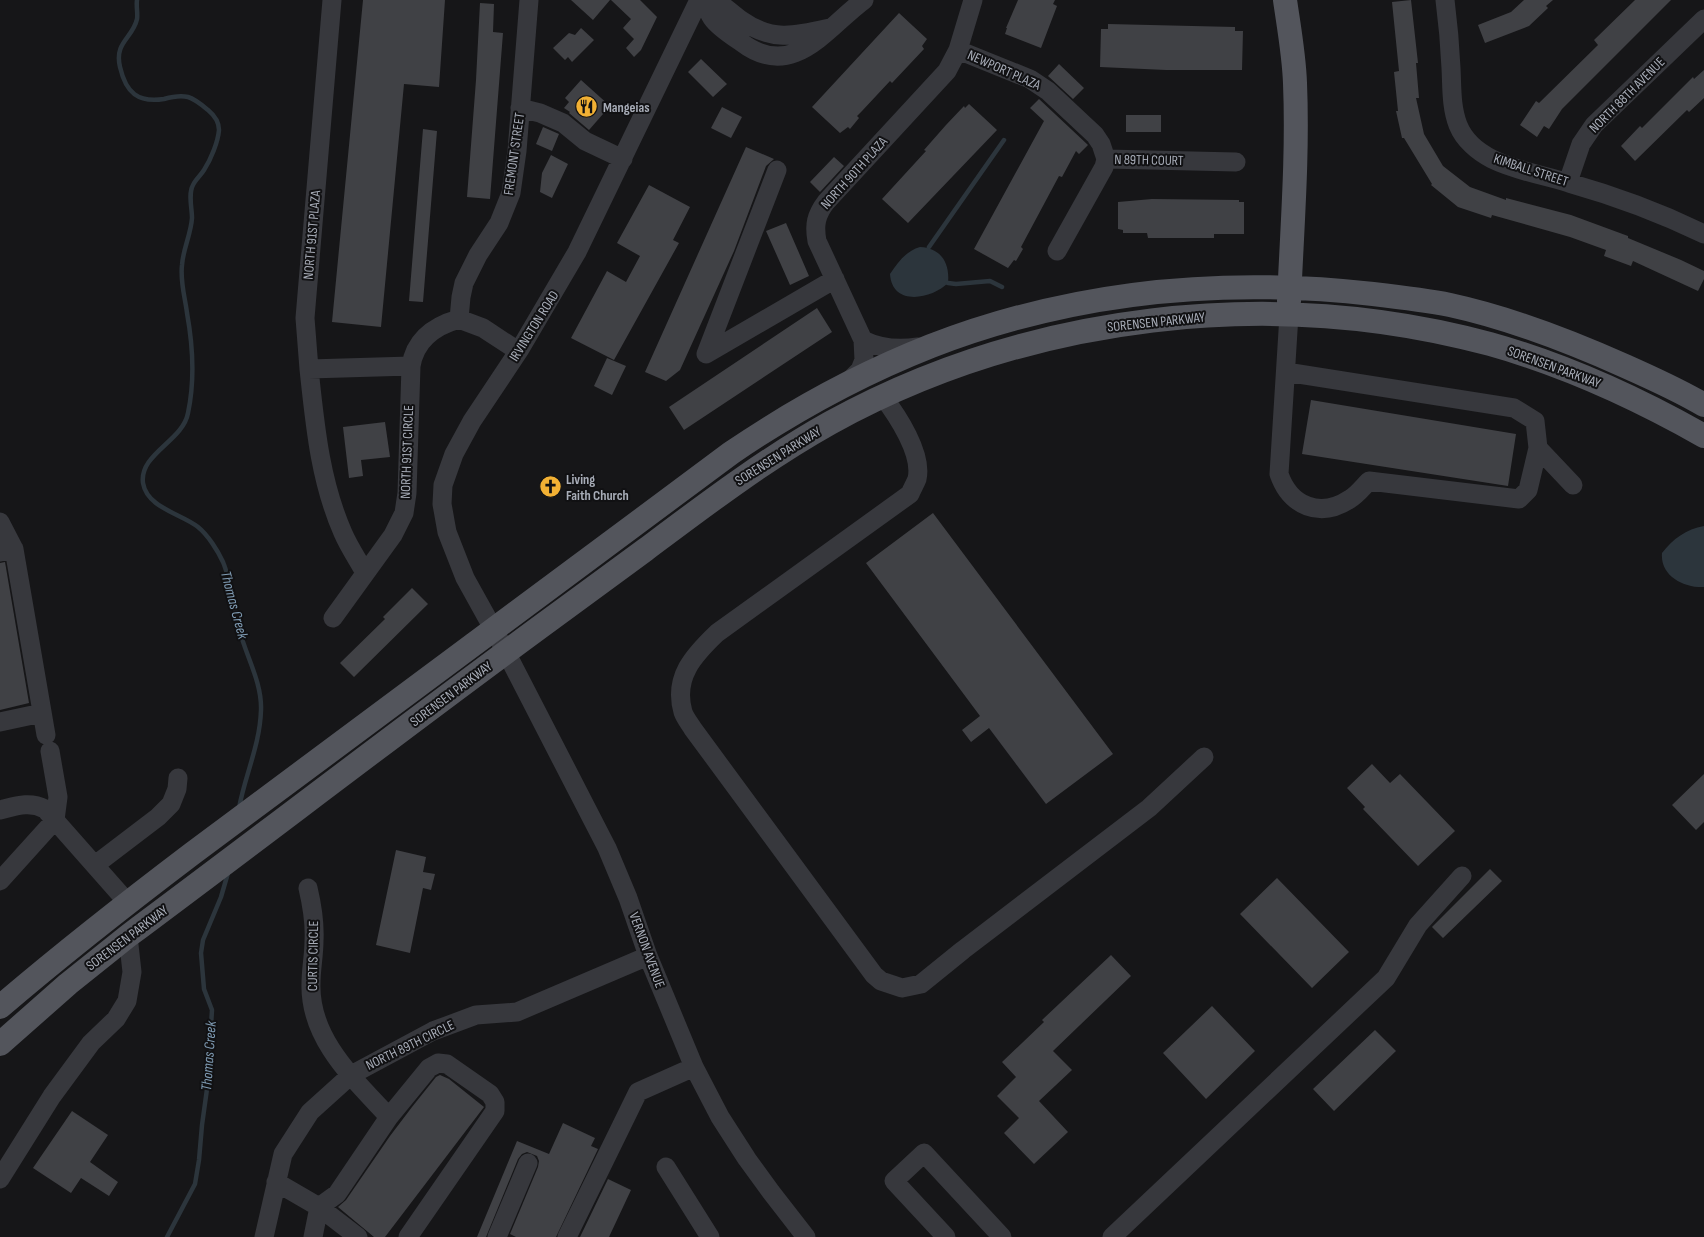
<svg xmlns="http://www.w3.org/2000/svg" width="1704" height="1237" font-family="'Sofia Sans Condensed',sans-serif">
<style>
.water{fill:#2c353c}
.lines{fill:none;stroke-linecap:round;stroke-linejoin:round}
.stream{stroke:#2c353c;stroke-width:4.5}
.building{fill:#404145}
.minor{stroke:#37383d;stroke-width:19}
.major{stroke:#53555c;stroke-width:24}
.labels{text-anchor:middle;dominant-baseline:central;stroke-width:4;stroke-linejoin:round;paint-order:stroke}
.street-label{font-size:14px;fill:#a8adb8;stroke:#111113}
.poi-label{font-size:14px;font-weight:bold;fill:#a8adb8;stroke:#111113;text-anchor:start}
.water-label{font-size:15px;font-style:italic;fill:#7f9bb3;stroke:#111113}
</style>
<rect width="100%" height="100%" fill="#161618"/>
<!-- water -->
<path class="water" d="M920,247c21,1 30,16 28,36 -16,16 -56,24 -58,-9 8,-12 16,-23 30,-27z
M1704,526v61c-20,1 -44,-11 -42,-34 11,-14 24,-24 42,-27z"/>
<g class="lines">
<!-- stream -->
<path class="stream" d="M137,0c-1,6 1,14 0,19 -4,19 -23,23 -17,48 6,26 18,36 44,32 7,-2 16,-4 24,-2 7,2 14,8 20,13 6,5 11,11 11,20 -1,12 -8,29 -15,40 -3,5 -9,10 -11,15 -5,9 -1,23 -1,33 -1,16 -9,31 -10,47 -2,17 3,32 5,48 6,33 8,67 1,100 -5,28 -49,41 -45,70 4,25 39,31 55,44 10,8 20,24 25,35 9,22 11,47 17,70 7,26 22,51 21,78 -1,35 -16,65 -22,98
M929,247l75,-107
M948,283l8,1 34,-3 12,6
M167,1237l28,-53 4,-24 3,-35 5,-36 5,-79 -8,-21 -3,-36 2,-13 18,-43 7,-24"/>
</g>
<!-- building -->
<path class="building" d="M363,0h82l-6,87 -35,-3 -23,243 -49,-5z
M571,0h39l-17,20z
M611,0h29l17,17 -16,33 -7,7 -8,-9 8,-9 -11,-11 8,-9z
M1018,0h37l-2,4 4,2 -16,42 -36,-14 2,-6h-1z
M1411,0l7,63h-2l3,35h-3l8,36 19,32 27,21 36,13v-2l65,17 57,21v2l53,22 23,11v8l-6,12 -65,-30 -2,5 -27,-10 2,-6 -36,-13 -78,-22 -1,3 -33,-11 -27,-22 1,-1 -28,-46h-2l-6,-27h2l-4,-39 5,-1 -7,-69z
M1524,0h29l-7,6 2,2 -19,18 -44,17 -7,-18 33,-13z
M1635,0h36l-109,109 -13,20 -5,-3 -7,11 -17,-12 16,-24 3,2 59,-58 -4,-5z
M480,3l14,1 -1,28 10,1 -13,166 -23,-2 9,-117z
M899,13l28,26 -5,7 2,3 -32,34 -2,-2 -28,30 -5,5 2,2 -9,11 -2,-2 -8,6 -28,-26z
M1108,24l127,3v4h8l-1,39h-76l-66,-3 1,-38h7z
M581,28l13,12 -22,22 -4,-5 -3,3 -12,-12 16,-15 6,2z
M701,59l26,25 -14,13 -25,-25z
M1059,64l25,24 -11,11 -25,-23z
M1704,70v28l-15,14 -2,-2 -52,51 -14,-15 19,-20 2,2 51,-51 1,2z
M581,80l29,26 -21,24 -20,-17 1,-1 -6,-4 5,-6 -4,-4z
M1039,99l49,46 -9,9 -3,-3 -14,26 -3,-1 -38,71 2,2 -7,12 -2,-1 -6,8 -34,-19 70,-128 -14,-13z
M969,104l28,26 -89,93 -26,-24 44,-48 -2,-1 22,-25 18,-19 1,2z
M722,107l20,10 -11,21 -20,-10z
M1126,115h35v17h-35z
M543,127l16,7 -7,17 -16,-7z
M423,129l14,2 -14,171 -14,-1z
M746,147l28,12 -8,7 -32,85 -54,119 -14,11 -21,-9z
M551,155l17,9 -16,34 -12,-6 2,-19z
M834,157l10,9 -24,26 -10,-10z
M649,185l41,22 -17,33 6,3 -65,117 -43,-22 36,-67 19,11 14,-26 -23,-13z
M1152,199l87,1v2h5v32h-30v4h-66l-1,-5h-24v-3l-5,-1v-27z
M786,223l23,53 -19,9 -24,-54z
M817,308l15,24 -148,98 -15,-23z
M607,358l19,8 -14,29 -18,-9z
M1311,400l205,34 -8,52 -206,-32z
M385,422l5,35 -29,3 2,16 -14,2 -6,-51z
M933,513l180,241 -67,50 -57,-76 -18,14 -9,-12 18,-14 -114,-153z
M5,562l24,141 -29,7v-147z
M412,588l16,16 -74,73 -14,-14 45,-44 -2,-2z
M1372,764l18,19 10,-9 55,57 -37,35 -55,-57 2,-2 -18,-19z
M1704,774v48l-8,8 -24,-25z
M396,850l30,7 -3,15 12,2 -4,16 -8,-2 -13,65 -34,-8z
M1490,869l12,12 -59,57 -11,-11z
M1277,878l72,74 -37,36 -72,-74z
M1111,955l20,21 -78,75 19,19 -33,31 29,31 -34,32 -30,-31 15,-15 -22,-22 19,-19 -14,-15 42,-40 -2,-2z
M1212,1006l43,45 -49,48 -43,-46z
M1375,1030l21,21 -62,60 -21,-22z
M440,1075l9,4 35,28 -99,130h-11l-36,-30 8,-7 44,-64 22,-29 24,-30z
M72,1111l36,24 -18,27 28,20 -9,14 -28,-18 -10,15 -38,-25z
M563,1123l32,15 -4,8 7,3 -42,88h-40l-6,-3 28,-67 1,-6 -2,-5 -10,-4 -5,2 -4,5 -32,78h-9l40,-96 32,13z
M608,1179l23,11 -22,47h-29z"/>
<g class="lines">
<!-- minor -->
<path class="minor" d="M332,0l-27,318 4,51 102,-3
M699,0l-122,252 -57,97 -48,72 -18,33 -11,31 -1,19 5,28 18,46 41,74 101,196 21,50 20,58 46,111 26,50 27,42 24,33 35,45
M704,0c2,6 4,12 8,18 6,9 20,18 29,24 52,40 85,-14 123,-42
M713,0c11,5 18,13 28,20 31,22 54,16 89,8
M1445,0c3,23 5,46 6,68 1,19 0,39 7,57 6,15 20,27 34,34 24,12 52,16 77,24 46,13 92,30 135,51
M958,50l72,29 18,12 47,44 6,9 5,15
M520,108l20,5 23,10 22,18 38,18
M1106,159l130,3
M777,170l-71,184 129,-75
M1568,182l13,-38 13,-19 110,-106
M1057,251l47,-84 2,-8
M459,319l2,-22 3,-14 14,-28 21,-32 12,-30 6,-42 12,-151
M459,319l24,9 35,23
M863,340c18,9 35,10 55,7
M309,369c6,56 11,112 34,164 6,14 15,27 22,40
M1286,372l228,36 21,13 3,27 -10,42 -9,9 -150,-18c-6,6 -12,14 -19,18 -30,20 -60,7 -71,-25l10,-159
M848,382l12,-12 4,-10 -1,-20 -46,-99c-3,-16 -1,-26 9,-39l121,-131 11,-21 15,-50
M883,397c14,18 40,57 34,82 -2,5 -5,10 -7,15l-193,139c-23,22 -44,44 -34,79 2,6 7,12 10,17l181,246 7,6 21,7 19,-4 42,-34 186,-142 55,-51
M1538,448l35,37
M0,522l14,27
M0,552l14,-3 32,186
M333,618l60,-83 11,-22 3,-20 4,-127c4,-26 23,-40 48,-47
M0,722l42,-9
M0,810c16,-4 30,-9 45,-1l83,94
M95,865l63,-48 13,-13 6,-15 1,-11
M0,881l55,-61 3,-23 -8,-46
M308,888c4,17 7,35 6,53 0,14 -3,28 -3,42 -2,56 43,96 78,134
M666,1167l44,70
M0,1179l52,-83 39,-53 25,-24 11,-18 5,-29 -4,-36
M276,1182l43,25 39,30
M264,1237l19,-83 27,-42 41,-37 82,-44 43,-16 41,-3 131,-56
M313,1237l6,-30 18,-13 52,-77 40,-49 9,-5 9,1 43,30 5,8v9l-87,126
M497,1237l31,-74
M567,1237l71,-145 56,-25
M946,1237l-52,-56 30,-28 78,84
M1112,1237l274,-259 32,-53 44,-49"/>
<!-- major -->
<path class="major" d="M1285,0c4,28 9,55 10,83 3,73 -3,146 -6,218
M0,1007c63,-54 127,-104 193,-154l538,-400c63,-43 129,-79 200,-107 142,-55 292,-69 442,-52 26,3 52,6 77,11 60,13 119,36 175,61 27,12 54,24 79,39
M0,1044l68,-60 60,-48c141,-105 281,-213 423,-317 31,-23 63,-46 94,-69 60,-45 119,-90 185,-127 198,-109 441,-138 660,-79 75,21 147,54 214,92"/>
</g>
<!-- icons -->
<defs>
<symbol id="restaurant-disc" viewBox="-11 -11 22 22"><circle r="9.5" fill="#f2b134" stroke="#111113"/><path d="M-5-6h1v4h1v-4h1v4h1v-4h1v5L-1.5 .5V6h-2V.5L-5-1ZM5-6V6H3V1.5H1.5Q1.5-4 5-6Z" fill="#111"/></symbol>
<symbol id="church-disc" viewBox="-11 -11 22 22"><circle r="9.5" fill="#f2b134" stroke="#111113"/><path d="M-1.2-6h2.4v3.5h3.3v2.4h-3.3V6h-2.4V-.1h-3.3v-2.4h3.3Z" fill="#111"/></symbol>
</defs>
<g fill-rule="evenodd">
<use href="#restaurant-disc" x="574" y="94" width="25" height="25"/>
<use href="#church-disc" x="538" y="474" width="25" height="25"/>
</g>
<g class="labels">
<!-- street labels -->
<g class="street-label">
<text transform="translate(1004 70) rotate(24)">NEWPORT PLAZA</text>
<text transform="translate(1627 95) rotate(-45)">NORTH 88TH AVENUE</text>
<text transform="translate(514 154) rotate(-82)">FREMONT STREET</text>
<text transform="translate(1149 160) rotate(1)">N 89TH COURT</text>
<text transform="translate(1531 170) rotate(18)">KIMBALL STREET</text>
<text transform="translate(854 173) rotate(-48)">NORTH 90TH PLAZA</text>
<text transform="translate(312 235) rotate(-85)">NORTH 91ST PLAZA</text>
<text transform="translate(1156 322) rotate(-6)">SORENSEN PARKWAY</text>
<text transform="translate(534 326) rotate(-58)">IRVINGTON ROAD</text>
<text transform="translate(1554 367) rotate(20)">SORENSEN PARKWAY</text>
<text transform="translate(407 452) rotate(-88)">NORTH 91ST CIRCLE</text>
<text transform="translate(778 456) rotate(-32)">SORENSEN PARKWAY</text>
<text transform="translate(451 694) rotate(-37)">SORENSEN PARKWAY</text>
<text transform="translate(127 938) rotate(-37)">SORENSEN PARKWAY</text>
<text transform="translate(647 950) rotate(70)">VERNON AVENUE</text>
<text transform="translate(313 956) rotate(-89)">CURTIS CIRCLE</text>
<text transform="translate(410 1045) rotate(-26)">NORTH 89TH CIRCLE</text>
</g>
<!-- poi labels -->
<g class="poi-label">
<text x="603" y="107">Mangeias</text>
<text x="566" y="479">Living<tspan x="566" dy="16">Faith Church</tspan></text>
</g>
<!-- water labels -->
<g class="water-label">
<text transform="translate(234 605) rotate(75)">Thomas Creek</text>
<text transform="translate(209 1056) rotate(-86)">Thomas Creek</text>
</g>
</g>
</svg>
